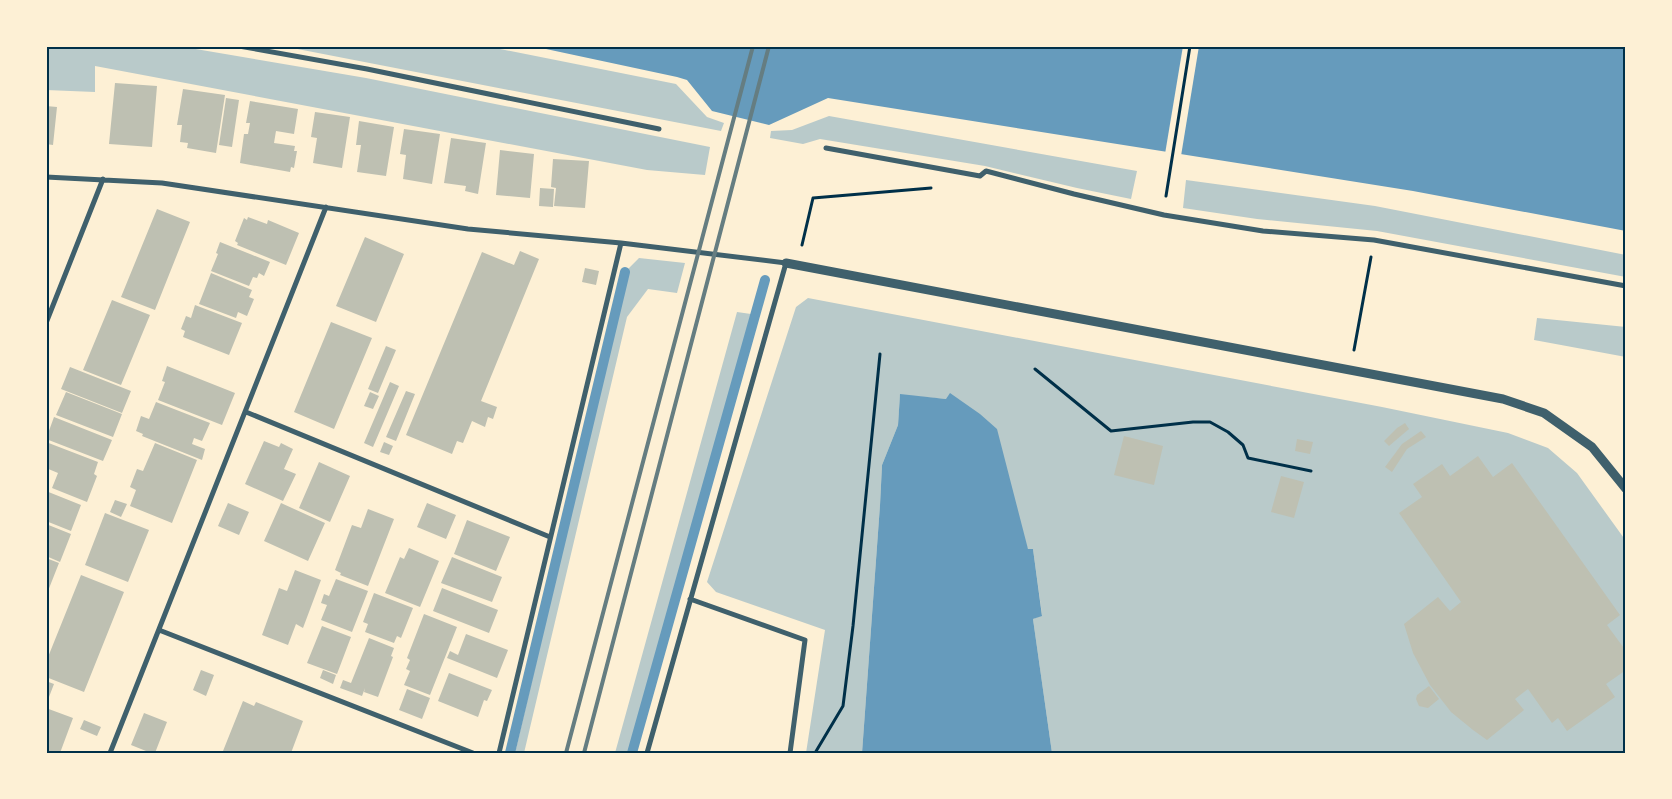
<svg xmlns="http://www.w3.org/2000/svg" width="1672" height="799" font-family="'Crimson Pro',serif">
<style>
.green{fill:#b9caca}
.water{fill:#669bbc}
.pier{fill:#fdf0d5}
.lines{fill:none;stroke-linecap:round;stroke-linejoin:round}
.stream{stroke:#669bbc;stroke-width:10}
.building{fill:#bec0b2}
.path{stroke:#003049;stroke-width:3}
.minor{stroke:#3f606c;stroke-width:5}
.tertiary{stroke:#3f606c;stroke-width:9}
.rail{stroke:#657d81;stroke-width:4}
.neatline{fill:none;stroke:#003049;stroke-width:2}
</style>
<rect width="100%" height="100%" fill="#fdf0d5"/>
<!-- green -->
<path class="green" d="M46,46h132l188,32 344,69 -5,28 -58,-5 -552,-104v26l-49,-2z
M282,46h203l191,38 31,33 17,6 -3,8z
M829,116l308,55 -6,28 -54,-11 -92,-22 -165,-27 -17,5 -33,-6 1,-7 21,-1z
M1186,180l189,26 251,49v22l-249,-46 -120,-12 -74,-11z
M639,258l46,5 -8,30 -29,-4 -21,28 -103,436h-9l113,-484z
M808,298l574,109 126,26 40,15 29,25 49,68v212h-574l-19,-134 9,-4 -9,-66h-5l-82,-150 -46,-4 -2,30 -16,40 -2,40 -18,248h-56l19,-123 -109,-38 -9,-10 89,-275z
M737,312l14,2 -122,439h-14z
M1537,318l89,9v30l-92,-17z"/>
<!-- water -->
<path class="water" d="M532,46h1094v185l-213,-40 -585,-93 -59,27 -57,-14 -25,-31 -10,-3z
M950,393l30,21 17,15 31,120h5l9,67 -9,3 19,134h-190l18,-248 2,-40 16,-40 2,-31 46,5z"/>
<!-- pier -->
<path class="pier" d="M1183,46h16l-18,110 -16,-2z"/>
<g class="lines">
<!-- stream -->
<path class="stream" d="M510,753l115,-481
M632,753l133,-473"/>
</g>
<!-- building -->
<path class="building" d="M115,83l42,3 -5,61 -43,-3z
M183,89l42,6 -9,58 -29,-5 1,-5 -8,-1 2,-17h-5z
M226,98l13,2 -7,47 -13,-2z
M250,101l48,8 -4,25 -18,-3 -2,12 21,3 -1,5h3l-3,17 -3,-1 -1,5 -50,-9 4,-29h4l2,-11h-4z
M46,106l11,1 -4,38 -7,-1z
M315,112l35,5 -8,51 -29,-5 4,-25 -6,-1z
M359,121l35,6 -8,49 -29,-4 4,-27h-5z
M404,129l36,5 -8,50 -29,-5 3,-24 -6,-1z
M451,138l35,5 -8,51 -13,-3 1,-5 -22,-3z
M500,150l34,4 -4,44 -34,-3z
M553,159l36,2 -4,47 -31,-2 2,-18 -5,-1z
M540,188l14,1 -1,18 -14,-1z
M157,209l33,13 -35,88 -34,-13z
M248,217l19,7 1,-4 31,13 -13,32 -49,-20 1,-2 -3,-2 9,-23 3,2z
M365,237l39,17 -28,68 -40,-16z
M220,242l50,20 -6,14 -5,-3 -2,5 -4,-1 -4,9 -38,-15 7,-17 -2,-1z
M520,251l19,8 -58,142 16,6 -4,12 -5,-2 -3,10 -13,-6 -9,22 -6,-2 -5,13 -46,-19 76,-183 32,13z
M585,268l14,3 -3,14 -14,-3z
M211,273l41,17 -3,7 5,2 -7,17 -9,-4 -2,6 -37,-14z
M112,300l38,15 -29,70 -38,-15z
M195,305l47,18 -13,32 -46,-18 2,-6 -4,-2 5,-13 5,2z
M331,322l41,16 -38,91 -40,-17z
M386,346l10,4 -18,43 -10,-4z
M167,366l68,27 -13,32 -64,-25 7,-18 -3,-1z
M70,367l61,24 -9,22 -61,-24z
M390,382l9,4 -26,61 -9,-4z
M406,391l9,3 -19,47 -10,-4z
M66,392l56,22 -9,23 -57,-22z
M370,392l9,4 -6,13 -9,-3z
M156,402l54,21 -8,18 -8,-3 -2,6 13,5 -3,11 -60,-24 1,-2 -7,-3 5,-15 8,3z
M54,417l58,23 -9,21 -57,-22z
M1405,423l4,6 -20,17 -5,-5 13,-13z
M1421,431l5,6 -19,12 -15,23 -7,-5 17,-23z
M1124,436l39,10 -9,39 -40,-10z
M1297,439l16,3 -3,12 -15,-3z
M264,441l15,6 2,-4 12,6 -9,20 12,5 -13,27 -38,-17z
M46,442l52,20 -4,12 3,2 -10,26 -35,-14 6,-15 -12,-5z
M384,442l9,4 -4,9 -9,-3z
M155,443l42,17 -25,63 -42,-17 6,-16 -6,-3 7,-18 6,2z
M1478,456l15,21 19,-14 108,152 -13,10 19,26v19l-20,14 9,13 -48,34 -9,-13 -6,5 -24,-34 -13,10 9,11 -37,30 -14,-10 -22,-18 -21,-27 -17,-32 -9,-29 34,-27 12,14 11,-9 -62,-89 23,-16 -9,-13 29,-20 8,12z
M319,462l31,14 -20,46 -31,-14z
M1281,476l23,6 -10,36 -23,-6z
M46,491l35,14 -10,26 -25,-10z
M115,500l12,4 -6,13 -11,-5z
M228,503l21,9 -10,23 -21,-9z
M281,503l44,20 -17,38 -44,-20z
M427,503l29,12 -10,24 -29,-12z
M368,509l26,10 -26,67 -28,-11 1,-2 -6,-3 17,-45 9,3z
M105,513l44,17 -21,52 -43,-17z
M467,520l43,17 -14,34 -42,-17z
M46,524l25,10 -11,28 -14,-6z
M409,548l30,13 -19,46 -35,-14 15,-36 4,2z
M452,557l50,20 -10,25 -51,-19z
M46,558l13,5 -11,28 -2,-1z
M295,570l26,10 -18,48 -7,-4 -8,21 -26,-10 17,-47 8,3z
M81,575l43,17 -40,100 -38,-15v-15z
M336,579l32,12 -16,41 -31,-12 6,-15 -6,-2 3,-9 5,2z
M442,588l56,22 -9,23 -56,-22z
M374,593l39,15 -12,30 -4,-2 -3,7 -29,-11 3,-8 -5,-2z
M424,614l33,13 -27,68 -26,-10 6,-14 -4,-2 4,-9 -3,-2z
M322,626l29,11 -14,37 -30,-11z
M466,634l42,16 -11,28 -50,-20 3,-7 8,4z
M369,638l25,10 -3,8 2,1 -15,40 -14,-5 1,-4 -3,8 -22,-8 3,-8 8,3z
M201,670l13,5 -8,21 -13,-6z
M323,670l13,5 -3,9 -13,-6z
M449,673l43,17 -5,11 -3,-1 -6,17 -40,-16z
M46,681l8,3 -5,13 -3,-1z
M1429,686l10,13 -11,9 -9,-2 -3,-7 1,-4z
M407,689l23,9 -8,21 -23,-9z
M243,701l11,5 2,-4 47,19 -12,32h-63l-5,-2z
M46,708l27,10 -13,35h-14z
M144,713l23,9 -12,31h-4l-20,-8z
M84,720l17,7 -4,9 -17,-7z"/>
<g class="lines">
<!-- path -->
<path class="path" d="M1166,196l24,-150
M802,245l11,-47 118,-10
M1354,350l17,-93
M1035,369l76,62 82,-9h17l18,10 15,13 5,13 63,13
M815,753l28,-47 10,-80 27,-272"/>
<!-- minor -->
<path class="minor" d="M239,46l128,23 292,60
M826,148l154,28 6,-5 88,23 90,21 99,16 111,9 252,46
M46,177l116,6 306,46 153,14
M46,323l57,-144
M246,412l304,125
M690,599l115,41 -15,113
M159,630l314,123
M110,753l216,-546
M499,753l122,-510 165,20 -139,490"/>
<!-- tertiary -->
<path class="tertiary" d="M786,263l717,136 41,14 48,34 34,42"/>
<!-- rail -->
<path class="rail" d="M566,753l187,-707
M584,753l185,-707"/>
</g>
<!-- border -->
<rect width="1672" height="799" fill="none" stroke="#fdf0d5" stroke-width="95"/>
<rect x="48" y="48" width="1576" height="704" class="neatline"/>
</svg>
